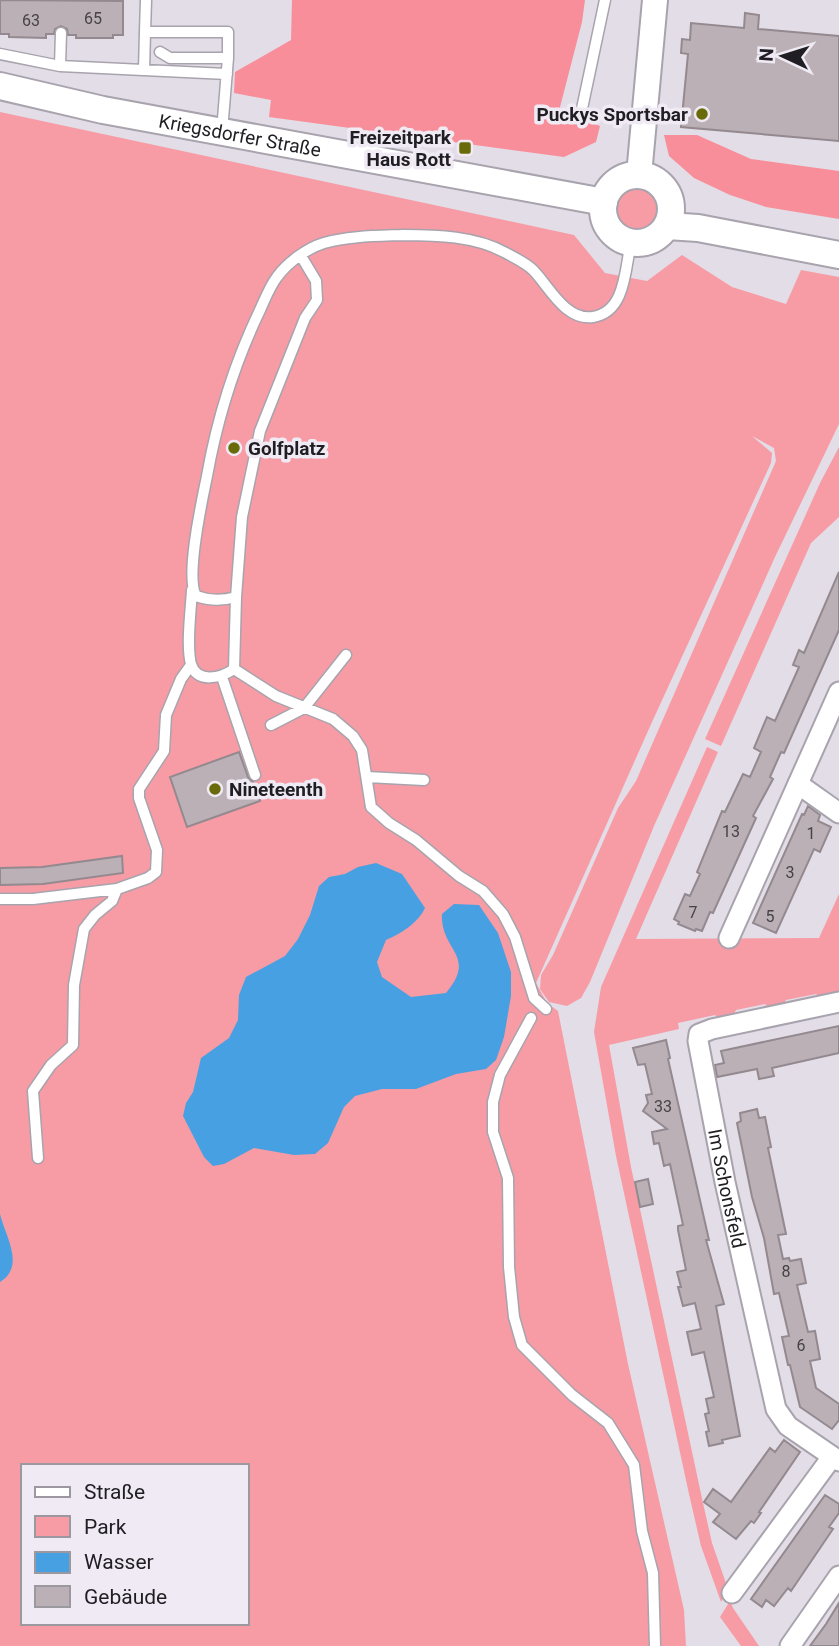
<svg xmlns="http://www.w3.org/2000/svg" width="839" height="1646" font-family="Roboto,sans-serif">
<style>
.green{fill:#f79ca5;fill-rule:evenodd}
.forest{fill:#f88e9a}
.water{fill:#47a0e1}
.building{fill:#bab0b6;stroke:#93898f;stroke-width:2}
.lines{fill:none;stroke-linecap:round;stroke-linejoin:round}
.service-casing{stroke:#a8a3ad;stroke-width:13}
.minor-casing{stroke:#a8a3ad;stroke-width:23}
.tertiary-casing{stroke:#a8a3ad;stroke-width:28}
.secondary-casing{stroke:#a8a3ad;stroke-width:30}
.service{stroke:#fff;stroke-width:10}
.minor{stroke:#fff;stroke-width:19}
.tertiary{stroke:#fff;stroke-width:24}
.secondary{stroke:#fff;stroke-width:26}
.poi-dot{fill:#696a09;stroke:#efeaf4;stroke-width:2.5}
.labels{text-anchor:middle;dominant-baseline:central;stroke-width:7;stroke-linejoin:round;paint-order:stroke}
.number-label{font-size:16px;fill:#464247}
.poi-label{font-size:19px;font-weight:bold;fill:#201e22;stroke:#efeaf4;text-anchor:end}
.street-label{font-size:19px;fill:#201e22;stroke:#efeaf4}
</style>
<rect width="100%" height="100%" fill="#e2dde7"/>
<!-- green -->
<path class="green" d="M0,112l574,123 31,38 42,8 35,-26 50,32 54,17 15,-34 38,7v147l-64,133 -121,269 -64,156 -9,16 -14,8 -18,-4 -9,-13 1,-14 12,-20 65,-147 18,-27 140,-320 -2,-13 -22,-12 20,17 -1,10 -119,259 -116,261 11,20 11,8 70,353 56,246 2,36h-686zM23,1466h224v157h-224z
M613 209a24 24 0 1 1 48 0a24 24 0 1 1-48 0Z
M839,447v70l-28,26 -90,203 -16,-7 115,-256z
M707,747l11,5 -82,187 183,-1 20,-44v100l-17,5 -6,-5 -30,6 -4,7 -11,3 -6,-6 -29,6 -5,9 -10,2 -6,-6 -37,8 1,6 -70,16 22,122 72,336 9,40 16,46 -7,13 -20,-56 -12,-52 -73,-338 -22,-124 7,-45z
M730,1601l3,7 26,38h-18l-21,-29z"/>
<!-- forest -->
<path class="forest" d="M292,0h293l-3,22 -23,89 41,15 -4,16 -32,15 -295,-40 2,-17 -37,-7 1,-21 56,-32z
M664,135h33l54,24 88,12v48l-73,-12 -36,-12 -36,-17 -25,-22z"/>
<!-- water -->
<path class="water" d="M376,863l26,11 23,34c-7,15 -23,25 -39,32l-9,22 5,15 29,20 35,-4c32,-38 -6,-42 -4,-79l12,-10 25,1 19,28 13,39v24l-7,41 -8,23 -10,9 -30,5 -40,15h-34l-27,7 -11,11 -16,36 -13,11 -21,1 -40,-7 -30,16 -11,2 -9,-9 -21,-41 3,-13 7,-11 8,-34 28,-20 9,-18 1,-25 7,-18 39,-21 13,-17 12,-24 9,-29 10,-9 16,-3 13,-7z
M0,1214c5,22 26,52 0,68z"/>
<!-- building -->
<path class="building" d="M0,0l123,1v34h-10v3h-37v-3h-8l-1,-6 -6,-3 -6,3 -1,5h-8v4l-37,-1v-3h-9z
M745,13l14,2 -1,14 81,7v105l-158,-14 7,-73 -7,-1 1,-14 8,1 1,-17 53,5z
M839,572v58l-55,123 -3,-1 -11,25 3,2 -20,37 3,2 -43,95 -3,-1 -8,19 -6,-2 -1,2 -17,-7 1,-2 -5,-3 11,-25 5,2 10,-22 -3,-2 25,-61 3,1 18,-38 7,3 11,-25 -7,-4 13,-31 8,4 24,-54 -6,-2 6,-15 5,3z
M239,752l9,25 5,5 7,19 -73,26 -17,-50z
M808,806l12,9 -2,6 13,6 -11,25 -6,-3 -38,84 -23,-10 49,-109 2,1z
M122,856l1,17 -80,11 -43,1v-17l42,-1z
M839,1026v27l-67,15 2,8 -15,3 -2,-10 -40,8 -2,-12 9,-2 -3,-12z
M666,1040l4,18 -2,1 41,181h-3l18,64 -8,2 24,130 -18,4 1,3 -14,3 -3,-14 3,-1 -4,-17 4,-1 -3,-14 8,-2 -10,-45 -12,3 -5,-23 14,-3 -6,-26 -12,3 -5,-19h3l-4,-15 9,-2 -8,-40v-4l5,-1 -13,-61 -6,2 -5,-23 -5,1 -2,-12 15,-3 -24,-18 5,-8 -2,-8 6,-1 -7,-30 -7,1 -5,-17z
M757,1109l2,9 6,-1 6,30 -3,1 18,86 -8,1 5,24 6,-1 1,3 11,-2 5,24 -9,2 11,47 7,-1 5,28 -10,2 6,27 23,16v16l-7,9 -32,-22 -10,-42h-2l-6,-28 7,-1 -10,-43 -5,1 -10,-56 -12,-41 -15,-74 4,-2 -1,-8z
M648,1179l5,25 -13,3 -5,-25z
M784,1440l16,12 -41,60 2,1 -7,10 -3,-2 -15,18 -23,-17 7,-8 -16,-12 9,-13 18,13 39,-54 5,4z
M825,1495l14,9v9l-10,14 4,2 -42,62 -3,-3 -14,18 -8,-6 -4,7 -11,-8z
M839,1603v43h-29l16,-22z"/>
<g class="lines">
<defs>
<path id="service" d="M146,0l-1,32h83v26l-6,73
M160,52l10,6h58
M0,54l60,12 167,8
M60,66l1,-33
M144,70l1,-38
M580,118l25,-118
M301,256l15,25 1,19 -12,18 -45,113 -18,86 -6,80c-14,4 -26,4 -40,-1 -11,-20 6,-95 11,-120 10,-56 28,-114 53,-166 5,-11 10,-24 17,-33 10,-14 30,-29 47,-34 24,-7 53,-7 79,-8 33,0 73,1 103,18 9,5 20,10 27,17 16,16 32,51 60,47 33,-5 32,-49 38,-75
M192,590c-1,19 -6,56 -1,74 6,20 30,14 43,5l2,-72
M234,669l42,27 57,23 20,17 9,14 9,57 18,16 27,17 43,36 24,15 20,23 12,23 19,61 12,11
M222,677l33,98
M271,725l33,-17 42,-53
M367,777l57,3
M0,899h33l84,-10
M531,1018l-31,57 -7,27v30l15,46 1,89 5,50 8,28 50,50 36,28 26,42 8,66 11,42 2,73
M38,1158l-5,-67 18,-26 22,-20 1,-60 10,-56 11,-14 17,-14 5,-12 31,-11 8,-6 1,-22 -18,-52v-9l25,-38 2,-36 15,-36 10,-14"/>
<g id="minor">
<path d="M798,784l41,29"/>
<path d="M729,938l110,-246"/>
<path id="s1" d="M839,1002l-127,27 -13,5 -1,7 27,141 51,227 12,17 51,35"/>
<path d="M732,1593l100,-136"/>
<path d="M790,1646l49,-70"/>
</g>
<path id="tertiary" d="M639,175l16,-175"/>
<g id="secondary">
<path id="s2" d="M0,86l103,24 501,92"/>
<circle cx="637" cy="209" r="34"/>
<path d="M667,226l31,2 141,27"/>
</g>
</defs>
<!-- service casing -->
<use href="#service" class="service-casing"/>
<!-- minor casing -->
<use href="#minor" class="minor-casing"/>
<!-- tertiary casing -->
<use href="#tertiary" class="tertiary-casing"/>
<!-- secondary casing -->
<use href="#secondary" class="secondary-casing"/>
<!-- service -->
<use href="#service" class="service"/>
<!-- minor -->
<use href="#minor" class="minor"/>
<!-- tertiary -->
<use href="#tertiary" class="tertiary"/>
<!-- secondary -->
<use href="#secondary" class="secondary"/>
</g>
<!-- markers -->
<g class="poi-dot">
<circle cx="702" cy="114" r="7"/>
<rect x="458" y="141" width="14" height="14" rx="3.5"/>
<circle cx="234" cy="448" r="7"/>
<circle cx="215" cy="789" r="7"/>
</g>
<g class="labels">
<!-- number labels -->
<g class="number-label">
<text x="93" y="18">65</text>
<text x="31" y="20">63</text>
<text x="731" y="831">13</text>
<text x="811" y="833">1</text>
<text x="790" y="872">3</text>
<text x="693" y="912">7</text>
<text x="770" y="916">5</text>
<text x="663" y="1106">33</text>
<text x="786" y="1271">8</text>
<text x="801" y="1345">6</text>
</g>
<!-- poi labels -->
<g class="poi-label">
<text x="688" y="114">Puckys Sportsbar</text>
<text x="451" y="137">Freizeitpark<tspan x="451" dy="22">Haus Rott</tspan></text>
<text x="248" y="448" text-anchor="start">Golfplatz</text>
<text x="229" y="789" text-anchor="start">Nineteenth</text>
</g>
<!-- street labels -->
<g class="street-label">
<text stroke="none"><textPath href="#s2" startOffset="245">Kriegsdorfer Straße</textPath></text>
<text stroke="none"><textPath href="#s1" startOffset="301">Im Schonsfeld</textPath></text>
</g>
</g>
<!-- legend -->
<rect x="21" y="1464" width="228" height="161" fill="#efeaf4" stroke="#9c98a0" stroke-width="2"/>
<rect x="35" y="1487" width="35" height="10" fill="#ffffff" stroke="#9c98a0" stroke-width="2"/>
<text x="84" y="1499" font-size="21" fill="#201e22">Straße</text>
<rect x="35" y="1516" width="35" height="21" fill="#f79ca5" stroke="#9c98a0" stroke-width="2"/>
<text x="84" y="1534" font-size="21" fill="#201e22">Park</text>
<rect x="35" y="1552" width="35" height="21" fill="#47a0e1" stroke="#9c98a0" stroke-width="2"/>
<text x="84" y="1569" font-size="21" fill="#201e22">Wasser</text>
<rect x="35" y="1586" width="35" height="21" fill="#bab0b6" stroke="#9c98a0" stroke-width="2"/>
<text x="84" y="1604" font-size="21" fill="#201e22">Gebäude</text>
<!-- north arrow -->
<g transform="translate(783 56) rotate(274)" stroke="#efeaf4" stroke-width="5" paint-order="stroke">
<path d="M0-5L12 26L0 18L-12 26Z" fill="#201e22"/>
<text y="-10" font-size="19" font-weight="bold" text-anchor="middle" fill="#201e22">N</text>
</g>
</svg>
